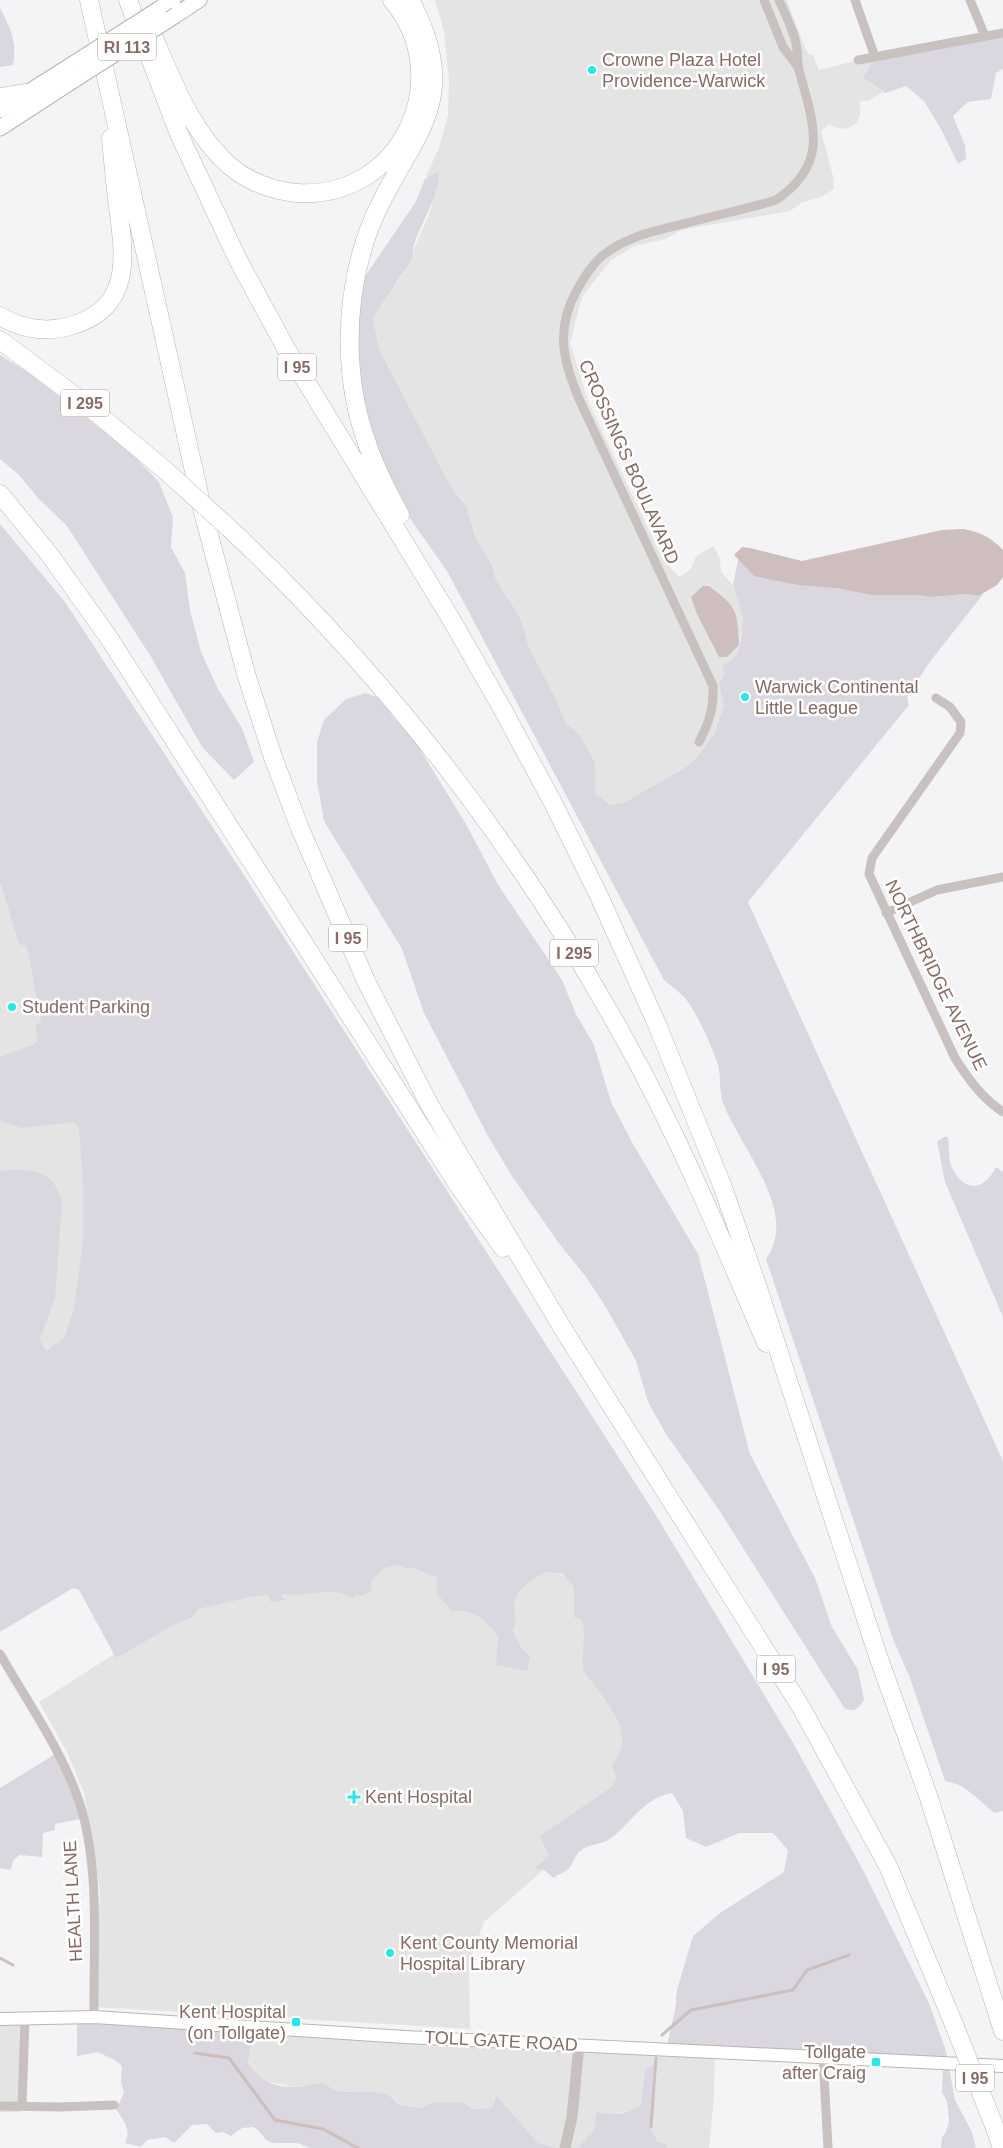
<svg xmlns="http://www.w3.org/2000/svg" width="1003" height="2148" font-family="Helvetica,sans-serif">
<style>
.built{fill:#e5e4e5}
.green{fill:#dad7e1}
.water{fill:#cebebd}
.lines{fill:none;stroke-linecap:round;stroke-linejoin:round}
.stream{stroke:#cebebd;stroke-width:3}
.secondary-casing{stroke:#bdb4b1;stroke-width:14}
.primary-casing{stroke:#bcb4b2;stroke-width:17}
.motorway-casing{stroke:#bbb4b2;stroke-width:19}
.minor{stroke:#c8c1bf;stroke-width:9}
.tertiary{stroke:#c8c1bf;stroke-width:11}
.secondary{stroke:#fff;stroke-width:12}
.primary{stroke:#fff;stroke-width:15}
.motorway{stroke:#fff;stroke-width:18}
.primary-bridge-casing{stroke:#bcb4b2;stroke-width:17;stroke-linecap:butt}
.motorway-bridge-casing{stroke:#bbb4b2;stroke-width:19;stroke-linecap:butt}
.primary-bridge{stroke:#fff;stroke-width:15}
.motorway-bridge{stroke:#fff;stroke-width:18}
.poi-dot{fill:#1dedea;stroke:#fff;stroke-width:2}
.labels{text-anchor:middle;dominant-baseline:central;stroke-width:5;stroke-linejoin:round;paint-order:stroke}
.shield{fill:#fff;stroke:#ab9792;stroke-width:1}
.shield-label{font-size:16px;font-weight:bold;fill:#876b64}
.poi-label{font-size:18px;fill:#876b64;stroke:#fff;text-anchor:start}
.street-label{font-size:18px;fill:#876b64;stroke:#fff}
</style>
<rect width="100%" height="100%" fill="#f4f4f7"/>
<!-- built -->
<path class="built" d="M435,0h352l18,48 5,7h3l6,15 59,-15 -16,23 10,4 11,10 -15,9h-8v13l-3,9 -11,6 -13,-2 -3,-3 -9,7 12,45 1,13 -13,8 -18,5 -13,9 -109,19 -15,9 -32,7 -24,15 -28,36 -12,46 18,58 75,159 16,17 12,-8 5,-13 18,-10 6,13 1,13 12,13 11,32 -2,15 -5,22 -18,30 7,28 -10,22 -20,25 -15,11 -56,32 -15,3 -15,-13v-30l-15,-27 -14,-12 -5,-10 -3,-10 -29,-56 -9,-30 -24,-37 -4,-15 -17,-29 -9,-30 -15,-19 -72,-138 -6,-31 32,-48 27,-63 -4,-29 -2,-2 13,-28 9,-33 1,-34 -5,-50z
M0,858l105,308 -15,144 -90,149z
M335,1560l203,8 46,14 54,151 -17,69 -137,120 -15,41 1,66 -376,-22 6,-117 -16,-97 -17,-41 -28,-50 165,-105z
M0,2020l24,2v86l-5,4h-19z
M254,2030l461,22 -1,46 -5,50h-42l-1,-5 -8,-1 -8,-14 5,-63 -10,6 -4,34 -8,6 -24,3 -13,-2 -2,19 -8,9 -9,8h-20l-19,-5 -40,-46 -6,11 -20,1 -39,-7 -11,6 -23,-3 -4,-7 -16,-6 -43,-1 -14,-8 -29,4 -28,-6 -6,-4 -11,-14z"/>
<!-- green -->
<path class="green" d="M0,8c11,21 17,33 13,57l-13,2z
M1003,32v37l-7,4 -5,26 -23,3 -15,14 12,29 1,14 -8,5 -16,-33 -18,-30 -18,-15 -21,7 -13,-10 -10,-5 16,-23z
M439,171c1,30 -29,66 -26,86l-40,61 6,31 72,138 15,19 9,30 17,29 4,15 24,37 9,30 29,56 3,10 5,10 14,12 15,27v30l15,13 15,-3 56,-32 15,-11 18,-24 10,-29 -5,-22 5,-9 -1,-9 9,-6 5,-6 5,-19 1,-18 -10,-32 5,-25 98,28 35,7h47l14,2 33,-3 13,2 6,-3 -55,70 -22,34 2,8 -161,197 255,559v350l-8,2c-17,-12 -28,-29 -50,-32l-35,-103 -17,-39 -127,-380c34,-47 -26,-111 -43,-156 -4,-12 -2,-26 -5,-38 -5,-16 -22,-55 -34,-68 -6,-6 -13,-11 -20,-17l-217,-409 -55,-78 -33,-89 -2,-116 58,-85 10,-24z
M0,355l29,18 100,78 30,31 14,35 -2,30 14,26 5,37 11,42 17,37 24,39 12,34 -20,18 -32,-33 -51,-90 -84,-131 -28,-27 -21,-25 -18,-15z
M0,524l65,78 175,267 417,648 135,224 71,129 66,133 17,48 9,49 17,32 4,16h-35l1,-11 4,-5 3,-11 -2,-19 -5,-10 1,-28 -276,-18 8,-36 2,-20 16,-54 27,-23 64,-41 4,-22 -15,-17h-34l-33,14 -20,-9 -3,-27 -11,-18c-30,5 -42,33 -64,47 -8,5 -20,4 -28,11 -6,5 -7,15 -13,19 -4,4 -9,3 -13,8l-10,-8 -10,-1 15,-13 -9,-20 73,-50 3,-8 -4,-12c23,-31 2,-53 -16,-79 -4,-5 -10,-11 -12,-16 -4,-13 3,-35 -2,-51l-8,-3v-30l-11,-13 -19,-2c-12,9 -31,18 -30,36 1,11 3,12 -1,23l8,17 9,8 -3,15 -31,-6 2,-29c-11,-14 -26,-30 -45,-24l-16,-18v-17c-9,-2 -13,-5 -21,-8 -6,-2 -10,1 -17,-4l-15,3 -13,13v10l-8,5 -7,-1 -4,3c-14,-10 -31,-5 -46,-4 -8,1 -16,0 -24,0v3l4,3 -15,2 -3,-7 -13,1 -57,13 -7,9 -12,4 -63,36 -37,-68 -6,-2 -73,44v-461c32,-2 53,-4 62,32l-7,95 -15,41 6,12 18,-13 10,-29 9,-67v-60l-4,-54 -5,-6 -53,6 -21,-7v-64l32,-12 6,-4 -3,-15 6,-5 -13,-69 -2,-6 -7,-2 -19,-63z
M365,693l15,5 13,19 22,24 51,83 31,59 65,97 14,34 18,31 17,57 22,42 65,110 52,200 65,124 17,49 26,43 6,30c-6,9 -8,12 -19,9l-126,-199 -53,-76 -18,-32 -12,-41 -29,-52 -21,-32 -28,-35 -46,-66 -23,-38 -65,-125 -22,-64 -78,-128 -7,-40v-39l7,-22 22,-21z
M944,1137h4c2,10 0,22 4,31 13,25 32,23 44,-1l7,5v145l-58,-135 -8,-41z
M57,1753l16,35 8,31 -26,5v6l-12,3 -1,24 -23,-2 -6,6 -2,9 -11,-2v-80z
M77,2023l177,7 -6,33c12,17 24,24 46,24 9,0 18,-4 27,-4 6,1 11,7 17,8 21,3 49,-6 61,14l23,3 11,-6h29l10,7 19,-1 3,-3 1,-7 3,-1 40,46 19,5h-247l-13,-5h-24l-7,-3 -8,-10 -5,-3 -11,1 -11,8 -8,-4 -7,1 -9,-9 -15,1 -18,18 -9,-6 -18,3 -6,7 -16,-4c7,-13 -2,-23 -9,-34l8,-16 -3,-12 1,-15c-8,-8 -15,-9 -24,-14l-21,4z
M655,2064l-5,64 8,14 8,1 1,5h-90l17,-17 2,-19c16,3 32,3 45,-7l4,-35z"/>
<!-- water -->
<path class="water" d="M963,529c17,3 28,8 40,21v27l-6,8 -19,11 -13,-2 -33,3 -14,-2h-47l-35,-7 -38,-3 -44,-9 -20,-21 8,-8 8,1 52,13 140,-31z
M703,586h6c29,22 28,24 30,59l-12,12h-8l-22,-43 -6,-17z"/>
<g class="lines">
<!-- stream -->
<path class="stream" d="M0,1958l13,7
M662,2035l29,-25 102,-20 14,-20 42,-15
M195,2053l34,5 46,62 48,9 35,19
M651,2127l5,-69"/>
<defs>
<path id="secondary" d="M0,2019l94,-2 311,20 598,29"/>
<path id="primary" d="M159,9l14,-9
M176,15l23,-15
M0,110l73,-46
M0,128l77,-50"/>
<path id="motorway" d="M89,0l115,516 42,158 27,83 26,69 67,155 63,123 134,225 238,378 87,159 67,161
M128,0l51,134 59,126 50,92 163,267 52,91 50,93 46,93 57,126 66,163 34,97 122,374 51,142 74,233
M149,27c22,48 40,104 82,140 18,15 43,24 66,26 104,7 161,-115 95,-193
M0,97l26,-4
M0,316c21,13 46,17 70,10 62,-17 55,-68 48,-119 -3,-23 -5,-46 -7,-69
M0,340l87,65 79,66
M0,494l49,60 60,84 349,547 45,63
M400,515c-12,-23 -24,-45 -32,-69 -24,-64 -24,-140 -3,-205 32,-98 106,-128 45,-241
M230,529c163,153 300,334 406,531 49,91 89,187 130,283
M995,2128l7,20"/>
</defs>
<!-- secondary casing -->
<use href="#secondary" class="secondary-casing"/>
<!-- primary casing -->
<use href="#primary" class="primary-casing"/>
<!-- motorway casing -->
<use href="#motorway" class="motorway-casing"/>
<!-- minor -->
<path class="minor" d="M764,0l19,47 15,20
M855,0l20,57
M970,0l15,36
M858,60l145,-27
M936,698l14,9 11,15 -1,11 -88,125 -3,16 86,184c14,22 27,40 48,54
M699,742c10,-19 15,-34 14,-56l-134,-287c-16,-38 -24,-70 -2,-109 7,-13 14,-24 25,-34 25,-20 55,-26 85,-33 30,-8 60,-14 89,-23 55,-37 37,-77 23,-130 -2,-10 -1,-21 -4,-31 -4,-13 -10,-26 -16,-39
M886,913l51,-23 66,-13
M0,1654c27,47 61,95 79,147 22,68 14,145 15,216
M823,2057l5,91
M0,2106l60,1 54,-2
M22,2106l3,-86"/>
<!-- tertiary -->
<path class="tertiary" d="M565,2148l7,-31 7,-72"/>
<!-- secondary -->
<use href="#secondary" class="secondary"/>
<!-- primary -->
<use href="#primary" class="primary"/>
<!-- motorway -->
<use href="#motorway" class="motorway"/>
<defs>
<path id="primary-bridge" d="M73,64l86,-55
M77,78l99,-63"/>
<path id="motorway-bridge" d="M166,471l64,58
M955,2027l40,101"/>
</defs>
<!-- primary-bridge casing -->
<use href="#primary-bridge" class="primary-bridge-casing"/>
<!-- motorway-bridge casing -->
<use href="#motorway-bridge" class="motorway-bridge-casing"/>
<!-- primary-bridge -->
<use href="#primary-bridge" class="primary-bridge"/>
<!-- motorway-bridge -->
<use href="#motorway-bridge" class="motorway-bridge"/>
</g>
<!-- markers -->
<g class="poi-dot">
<circle cx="592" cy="70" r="5"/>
<circle cx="745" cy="697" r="5"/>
<circle cx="12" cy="1007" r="5"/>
<path d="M351.5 1789.5h5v5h5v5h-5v5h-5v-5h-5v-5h5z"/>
<circle cx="390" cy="1953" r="5"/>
<rect x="291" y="2017" width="10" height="10" rx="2.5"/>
<rect x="871" y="2057" width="10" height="10" rx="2.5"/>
</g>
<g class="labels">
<!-- shield labels -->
<g class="shield">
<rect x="98" y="33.5" width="58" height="27" rx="4"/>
<rect x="278" y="353.5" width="38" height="27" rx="4"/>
<rect x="61" y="389.5" width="48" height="27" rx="4"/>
<rect x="329" y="924.5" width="38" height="27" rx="4"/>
<rect x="550" y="939.5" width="48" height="27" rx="4"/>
<rect x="757" y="1655.5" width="38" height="27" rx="4"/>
<rect x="956" y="2064.5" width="38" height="27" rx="4"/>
</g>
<g class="shield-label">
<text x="127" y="47">RI 113</text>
<text x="297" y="367">I 95</text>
<text x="85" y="403">I 295</text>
<text x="348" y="938">I 95</text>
<text x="574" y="953">I 295</text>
<text x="776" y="1669">I 95</text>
<text x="975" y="2078">I 95</text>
</g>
<!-- poi labels -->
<g class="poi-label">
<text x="602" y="60">Crowne Plaza Hotel<tspan x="602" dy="21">Providence-Warwick</tspan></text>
<text x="755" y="687">Warwick Continental<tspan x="755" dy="21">Little League</tspan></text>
<text x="22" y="1007">Student Parking</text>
<text x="365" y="1797">Kent Hospital</text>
<text x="400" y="1943">Kent County Memorial<tspan x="400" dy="21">Hospital Library</tspan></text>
<text x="286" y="2012" text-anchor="end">Kent Hospital<tspan x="286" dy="21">(on Tollgate)</tspan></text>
<text x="866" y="2052" text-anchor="end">Tollgate<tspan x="866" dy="21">after Craig</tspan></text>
</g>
<!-- street labels -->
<g class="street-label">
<text transform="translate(629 462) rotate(66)">CROSSINGS BOULAVARD</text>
<text transform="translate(936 975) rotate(64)">NORTHBRIDGE AVENUE</text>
<text transform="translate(73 1901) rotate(-93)">HEALTH LANE</text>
<text transform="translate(501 2041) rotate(3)">TOLL GATE ROAD</text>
</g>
</g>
</svg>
